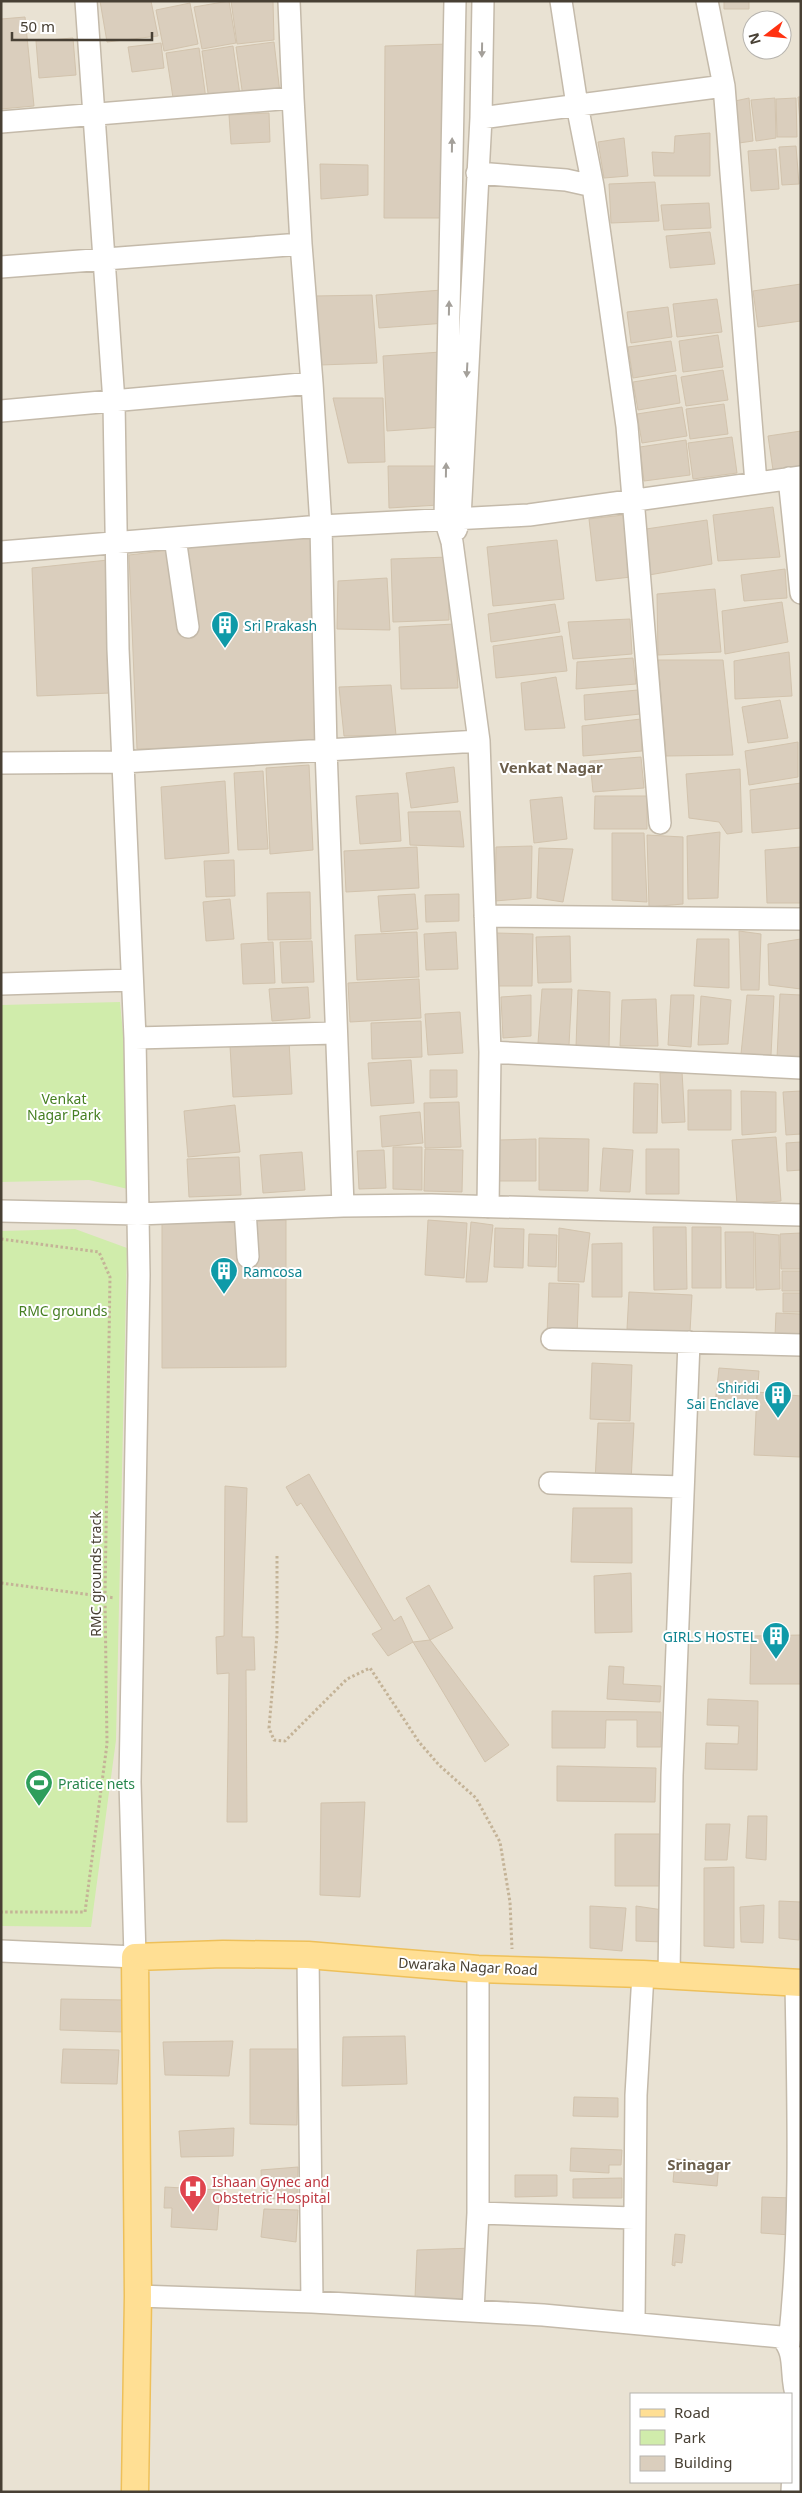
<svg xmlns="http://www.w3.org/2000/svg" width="802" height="2493" font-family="'Noto Sans',sans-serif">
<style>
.residential{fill:#e9e2d3;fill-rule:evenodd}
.green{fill:#d0ecab}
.building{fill:#dacebd;stroke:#d2c3ad}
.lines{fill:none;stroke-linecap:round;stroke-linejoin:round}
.minor-casing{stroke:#c4baaa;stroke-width:24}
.major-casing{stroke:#eec05a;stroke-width:29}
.path{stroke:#c4b397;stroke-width:3;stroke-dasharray:2.5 2.5;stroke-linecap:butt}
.minor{stroke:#fff;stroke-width:21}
.major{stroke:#ffdf94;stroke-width:26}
.oneway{fill:#a4a09a}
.labels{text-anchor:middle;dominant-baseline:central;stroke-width:4;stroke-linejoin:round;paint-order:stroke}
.culture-label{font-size:14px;fill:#0d838f;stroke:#fff;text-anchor:start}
.park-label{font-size:14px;fill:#467f22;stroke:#fff}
.street-label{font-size:14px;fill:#484034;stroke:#fff}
.leisure-label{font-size:14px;fill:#27864d;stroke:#fff;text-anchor:start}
.health-label{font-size:14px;fill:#be3a42;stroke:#fff;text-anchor:start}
.neighbourhood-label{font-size:15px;font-weight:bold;fill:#6b5e4b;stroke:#fff}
</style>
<rect width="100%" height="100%" fill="#f4f0e6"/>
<!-- residential -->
<path class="residential" d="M1,1h800v2491h-800zM752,20h30v30h-30zM631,2394h160v88h-160z"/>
<!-- green -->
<path class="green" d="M120,1002l7,73 1,114 -39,-9 -88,2v-177z
M75,1229l52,19 -11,492 -25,187 -90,-1v-695z"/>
<!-- building -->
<path class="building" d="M100,1h51l7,35 -51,6z
M229,1l7,42 -34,6 -8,-42z
M231,1h42l1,39 -37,4z
M724,1h25v8h-25z
M190,3l8,41 -34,7 -8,-41z
M25,17l9,89 -33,3v-90z
M73,38l3,37 -37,3 -3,-37z
M274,42l6,51 -37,4 -7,-50z
M161,43l3,25 -32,4 -4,-25z
M448,44l-4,174h-60l1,-172z
M233,46l7,49 -31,5 -7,-49z
M199,48l7,51 -32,5 -8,-51z
M798,97h3v39z
M749,98l4,43 -14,2 -4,-42z
M775,98l1,40 -20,3 -5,-41z
M796,98l1,39h-20l-1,-38z
M269,113l1,29 -39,2 -2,-29z
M710,133v43h-56l-2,-24 22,1 1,-17z
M624,138l4,38 -24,2 -6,-36z
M796,146l3,38 -17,1 -3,-38z
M776,149l3,40 -28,2 -3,-40z
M320,164l48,1v30l-47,4z
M655,182l4,39 -48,2 -2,-39z
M709,203l2,25 -47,2 -3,-25z
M710,232l5,32 -45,4 -4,-32z
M801,284v37l-43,6 -5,-36z
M442,290l4,33 -67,5 -3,-33z
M372,295l5,68 -57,2 -5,-69z
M717,299l5,33 -45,5 -4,-33z
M668,307l4,30 -41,6 -4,-31z
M718,335l5,32 -40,5 -4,-31z
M671,341l5,30 -43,7 -5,-31z
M441,352l2,75 -56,4 -4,-75z
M723,370l5,30 -42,6 -5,-29z
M676,375l4,28 -42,7 -5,-28z
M333,398h50l2,64 -37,1z
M724,404l4,30 -38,5 -4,-30z
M682,407l5,29 -45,7 -5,-29z
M801,431v35l-28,4 -5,-34z
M732,437l5,36 -44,6 -5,-36z
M686,440l4,35 -46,6 -4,-34z
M388,466h47l4,39 -50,3z
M773,507l7,50 -62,4 -5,-46z
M623,515l8,62 -35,4 -7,-62z
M707,520l5,44 -63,11 -3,-46z
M315,533l2,210 -180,6 -8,-194z
M557,540l7,59 -71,7 -6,-59z
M449,557v63l-56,2 -2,-63z
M108,560l2,133 -73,3 -5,-128z
M785,569l2,29 -43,3 -3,-26z
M387,578l3,52 -53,-1 1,-48z
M715,589l6,63 -63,3 -1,-61z
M782,602l6,40 -63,12 -3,-43z
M555,604l5,28 -69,10 -3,-28z
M630,619l2,35 -59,5 -5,-37z
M454,624l4,64 -57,1 -2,-62z
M562,636l5,35 -71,7 -3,-32z
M789,652l3,44 -57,3 -1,-38z
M633,658l3,26 -60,5 1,-27z
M658,660h65l10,95 -67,1z
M556,677l9,51 -40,2 -4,-47z
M391,685l5,50 -52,1 -5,-49z
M638,690l2,24 -55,6 -1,-25z
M780,700l8,38 -40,5 -6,-36z
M641,719l1,32 -59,5 -1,-30z
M798,742v35l-49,8 -4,-34z
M641,757l3,31 -51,4 -3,-31z
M309,765l4,85 -43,4 -4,-86z
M454,767l4,35 -47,6 -5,-35z
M740,769l2,63 -15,2 -8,-12 -30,-4 -3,-44z
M263,771l5,78 -30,1 -4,-77z
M225,781l4,72 -64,6 -4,-72z
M801,783v45l-49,5 -2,-43z
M398,793l3,48 -41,3 -4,-48z
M595,796h52v33h-53z
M562,797l5,42 -33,4 -4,-43z
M460,811l4,36 -54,-2 -2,-33z
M720,832l-2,66 -30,1 -1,-63z
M612,833h32l3,69 -35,-2z
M647,835l36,2v67l-34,3z
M532,846l-1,52 -36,3 1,-54z
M417,847l2,41 -73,4 -2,-41z
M801,847v56h-34l-2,-53z
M539,848l34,1 -10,53 -26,-4z
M234,860l1,36 -29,1 -2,-36z
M310,892l1,47 -43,1 -1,-47z
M415,894l3,35 -37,3 -3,-36z
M459,894v27l-33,1 -1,-27z
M230,899l4,40 -28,2 -3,-39z
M739,931l22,3 -2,56h-18z
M417,932l2,45 -62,3 -2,-45z
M456,932l2,37 -32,1 -2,-36z
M496,933l37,1 -1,52h-35z
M570,936l1,46 -33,1 -2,-46z
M697,939h32v49l-35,-2z
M801,939v50l-32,-4 -1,-41z
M312,941l2,41 -32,1 -2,-41z
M273,942l2,41 -32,1 -2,-40z
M419,979l2,39 -71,4 -2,-39z
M308,987l2,31 -38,3 -3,-32z
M542,989h30l-3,56 -31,-2z
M578,990l32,2 -1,58 -33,-3z
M780,994l21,1v63h-24z
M531,995v41l-28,2 -2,-41z
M671,995h23l-3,52 -23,-2z
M747,995l27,1 -3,59 -30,-1z
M701,996l30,4 -3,44 -30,1z
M656,999l2,47h-38l2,-46z
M460,1012l3,41 -35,2 -3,-41z
M421,1021l1,36 -50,2 -1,-36z
M289,1042l3,52 -59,3 -3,-51z
M411,1060l3,43 -43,3 -3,-43z
M430,1070h27v27l-27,1z
M682,1072l3,50 -23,1 -2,-50z
M634,1083l24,1 -1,49h-24z
M688,1090h43v40h-43z
M741,1091l35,1v40l-34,3z
M801,1091v43l-15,1 -3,-43z
M459,1102l2,45 -36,1 -1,-45z
M235,1105l5,47 -52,5 -4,-46z
M420,1112l3,31 -41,4 -2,-31z
M776,1137l5,64 -44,3 -5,-64z
M539,1138l50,1 -1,52 -49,-1z
M536,1139v42h-37v-41z
M801,1142v28l-14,1 -1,-28z
M393,1147h29v43l-29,-1z
M603,1148l30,2 -3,42 -30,-1z
M425,1149l38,1 -1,42 -38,-1z
M646,1149h33v45h-33z
M384,1150l2,38 -27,1 -2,-38z
M302,1152l3,38 -42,3 -3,-38z
M239,1157l2,38 -52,2 -2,-38z
M286,1220v147l-124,1v-145z
M428,1220l39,3 -3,55 -39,-3z
M471,1222l22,3 -6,57h-21z
M653,1227h33l1,62 -33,1z
M692,1227h29v61h-29z
M495,1228l29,1 -1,39 -29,-1z
M559,1228l31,5 -6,49 -26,-1z
M725,1232h29v56h-28z
M755,1233l24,2 1,54 -24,1z
M801,1233v36h-20l-1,-35z
M529,1234l28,1 -1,32 -28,-1z
M622,1243v54h-30v-53z
M782,1271h19v20h-19z
M549,1283l30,1 -2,51 -30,-1z
M629,1292l63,3 -2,37 -63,-3z
M783,1293h18v19h-18z
M776,1313l25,1v22h-26z
M592,1363l40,2 -2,56 -40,-2z
M719,1368l40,3 -3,38 -41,-4z
M757,1392l44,4 -1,61 -46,-2z
M598,1423h36l-3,59 -36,-1z
M309,1474l85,147 7,-5 12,26 -25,14 -16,-22 10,-5 -81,-126 -4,3 -11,-19z
M225,1486l22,2 -5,149h12l1,33h-9l1,152h-20l2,-149 -12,1 -1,-37 8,-1z
M573,1508h59v55l-61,-1z
M631,1573l1,59 -37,1 -1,-57z
M429,1585l24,43 -23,12 -24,-42z
M801,1635v49h-51l1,-48z
M430,1640l79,105 -24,17 -72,-120z
M609,1666l15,1 -1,17 38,2 -1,16 -53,-3z
M708,1699l50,2 -1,69 -52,-1 1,-26 32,1 1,-18 -32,-1z
M552,1711l109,1v35h-24v-27h-31l-1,28h-53z
M557,1766l99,2 -1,34 -98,-1z
M365,1802l-5,95 -40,-2 1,-92z
M748,1816h19l-1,44 -20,-2z
M706,1824h24l-3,36h-22z
M615,1834h49l-2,52h-47z
M734,1867v81l-30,-2v-78z
M779,1901l22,1 -2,38 -20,-2z
M764,1905l-1,38 -22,-1 -1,-35z
M590,1906l36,2 -4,43 -32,-3z
M636,1906l27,4v32l-27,-1z
M61,1999l64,1 -1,32 -64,-2z
M405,2036l2,48 -65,2 1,-49z
M233,2041l-4,35 -64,-1 -2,-33z
M63,2049l56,1 -2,34 -56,-1z
M250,2049h48l-1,76 -47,-1z
M574,2097l44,1v19l-45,-1z
M234,2128l-1,28 -52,1 -2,-26z
M571,2148l51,2 -1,15h-12v8l-39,-2z
M675,2159l44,4 -2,23 -44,-4z
M298,2167l-1,31 -35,1 -1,-29z
M515,2175h42v21l-42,1z
M622,2178v20h-49v-19z
M165,2187l55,3 -3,40 -46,-3 1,-19h-8z
M762,2197l31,1 -2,37 -30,-2z
M264,2209l34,1 -2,32 -35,-5z
M675,2234l10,1 -3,28 -7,-1v4l-3,-1z
M473,2248v53l-58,-3 2,-48z"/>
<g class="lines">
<defs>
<path id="minor" d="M289,1l4,97
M561,1l16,104 16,81
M707,1l17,85
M481,118l243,-32 32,397
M1,122l292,-24 8,146
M477,173l89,7 27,6 34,240 33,397
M1,267l300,-23 11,139
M1,411l311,-28 9,143 5,223 17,457
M789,478l12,115
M456,530l4,-12 21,-400 2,-117
M175,538l13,89
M1,552l320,-26 208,-11 272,-38
M479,741l11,311 311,16
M1,763l122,-1 356,-21 -27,-199 -7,-23 10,-518
M485,916l316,3
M1,984l131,-4
M135,1038l201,-5
M488,1207l2,-155
M245,1210l3,47
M1,1211l137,3 205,-8 88,-1 370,10
M552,1339l249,6
M550,1483l133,4
M1,1951l134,6 -5,-175 9,-507 -4,-237 -17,-389 -4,-247 -28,-401
M308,1955l4,347
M478,1969v244l156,5
M669,1976l3,-201 17,-433
M138,2296l174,6 231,13 238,22c17,16 8,39 16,60l-5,95
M473,2311l5,-98
M634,2322l2,-227 7,-121
M789,2344c13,-119 9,-241 7,-361"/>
<path id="major" d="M135,2492l3,-196 -3,-339 88,-3 85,1 170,14 165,5 158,9"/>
</defs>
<!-- minor casing -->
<use href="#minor" class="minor-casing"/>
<!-- major casing -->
<use href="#major" class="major-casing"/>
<!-- path -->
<path class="path" d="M1,1239l98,13 11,25 -5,320 2,147 -22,168h-84
M277,1556v79l-8,93 5,12 11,1 62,-62 23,-11 49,74 20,23 37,33 24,44 10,60 2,47
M1,1583l114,15"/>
<!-- minor -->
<use href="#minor" class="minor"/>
<!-- major -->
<use href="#major" class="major"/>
</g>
<!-- one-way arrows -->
<defs><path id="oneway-solid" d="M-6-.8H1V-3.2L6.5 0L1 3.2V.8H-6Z" transform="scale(1.25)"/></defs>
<g class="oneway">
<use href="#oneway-solid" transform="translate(482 50) rotate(91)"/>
<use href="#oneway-solid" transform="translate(452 145) rotate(-89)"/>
<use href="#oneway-solid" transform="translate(449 308) rotate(-89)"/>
<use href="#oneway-solid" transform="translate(467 370) rotate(93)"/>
<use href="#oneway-solid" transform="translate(446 470) rotate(-89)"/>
</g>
<!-- icons -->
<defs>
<symbol id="building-pin" viewBox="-11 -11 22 30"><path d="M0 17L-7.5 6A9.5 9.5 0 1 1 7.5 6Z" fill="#0f9aa8" stroke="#fff"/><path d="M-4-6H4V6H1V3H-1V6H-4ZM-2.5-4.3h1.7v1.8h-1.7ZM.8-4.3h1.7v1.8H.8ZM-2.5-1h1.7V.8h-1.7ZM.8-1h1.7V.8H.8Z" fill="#fff"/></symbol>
<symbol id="stadium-pin" viewBox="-11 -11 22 30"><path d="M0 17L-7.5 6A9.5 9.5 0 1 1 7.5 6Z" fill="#2e9e5b" stroke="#fff"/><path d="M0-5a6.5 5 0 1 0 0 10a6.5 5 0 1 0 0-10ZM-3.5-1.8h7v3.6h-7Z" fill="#fff"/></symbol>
<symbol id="hospital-pin" viewBox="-11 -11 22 30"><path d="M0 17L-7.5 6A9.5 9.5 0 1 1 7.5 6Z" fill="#e0444e" stroke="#fff"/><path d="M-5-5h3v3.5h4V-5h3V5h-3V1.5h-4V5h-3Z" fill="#fff"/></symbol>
</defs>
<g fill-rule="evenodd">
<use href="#building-pin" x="209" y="609" width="32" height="43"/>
<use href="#building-pin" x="208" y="1255" width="32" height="43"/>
<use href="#building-pin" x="762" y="1379" width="32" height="43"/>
<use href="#building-pin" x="760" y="1620" width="32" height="43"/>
<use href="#stadium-pin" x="23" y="1767" width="32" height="43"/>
<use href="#hospital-pin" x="177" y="2173" width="32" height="43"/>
</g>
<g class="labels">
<!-- culture labels -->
<g class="culture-label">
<text x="244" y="625">Sri Prakash</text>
<text x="243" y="1271">Ramcosa</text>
<text x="759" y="1387" text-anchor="end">Shiridi<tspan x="759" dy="16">Sai Enclave</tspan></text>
<text x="757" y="1636" text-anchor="end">GIRLS HOSTEL</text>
</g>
<!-- park labels -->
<g class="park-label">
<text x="64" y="1098">Venkat<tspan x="64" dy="16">Nagar Park</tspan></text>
<text x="63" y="1310">RMC grounds</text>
</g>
<!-- street labels -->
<g class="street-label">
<text transform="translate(95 1574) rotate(-90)">RMC grounds track</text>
<text transform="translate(468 1966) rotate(3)">Dwaraka Nagar Road</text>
</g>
<!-- leisure labels -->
<g class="leisure-label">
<text x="58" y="1783">Pratice nets</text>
</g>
<!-- health labels -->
<g class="health-label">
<text x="212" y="2181">Ishaan Gynec and<tspan x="212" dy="16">Obstetric Hospital</tspan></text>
</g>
<!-- neighbourhood labels -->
<g class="neighbourhood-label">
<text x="551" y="767">Venkat Nagar</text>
<text x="699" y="2164">Srinagar</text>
</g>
</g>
<!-- border -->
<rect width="802" height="2493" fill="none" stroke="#484034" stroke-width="5"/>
<!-- legend -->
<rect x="630" y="2393" width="162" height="90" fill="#ffffff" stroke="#b6b3ae"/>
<rect x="640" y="2409" width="25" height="8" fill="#ffdf94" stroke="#b6b3ae"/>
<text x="674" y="2418" font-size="15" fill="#484034">Road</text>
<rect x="640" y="2430" width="25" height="15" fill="#d0ecab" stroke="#b6b3ae"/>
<text x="674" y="2443" font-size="15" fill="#484034">Park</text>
<rect x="640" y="2456" width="25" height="15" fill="#dacebd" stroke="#b6b3ae"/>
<text x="674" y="2468" font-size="15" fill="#484034">Building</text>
<!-- north arrow -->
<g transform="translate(767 35) rotate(254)"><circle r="24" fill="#ffffff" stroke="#b6b3ae"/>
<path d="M0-4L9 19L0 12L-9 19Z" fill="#ff3212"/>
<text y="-8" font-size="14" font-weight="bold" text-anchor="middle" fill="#484034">N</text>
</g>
<!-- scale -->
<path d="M12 32v8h140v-8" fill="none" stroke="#484034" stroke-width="2.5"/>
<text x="20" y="32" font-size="15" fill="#484034" stroke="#ffffff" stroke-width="4" paint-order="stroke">50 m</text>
</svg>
